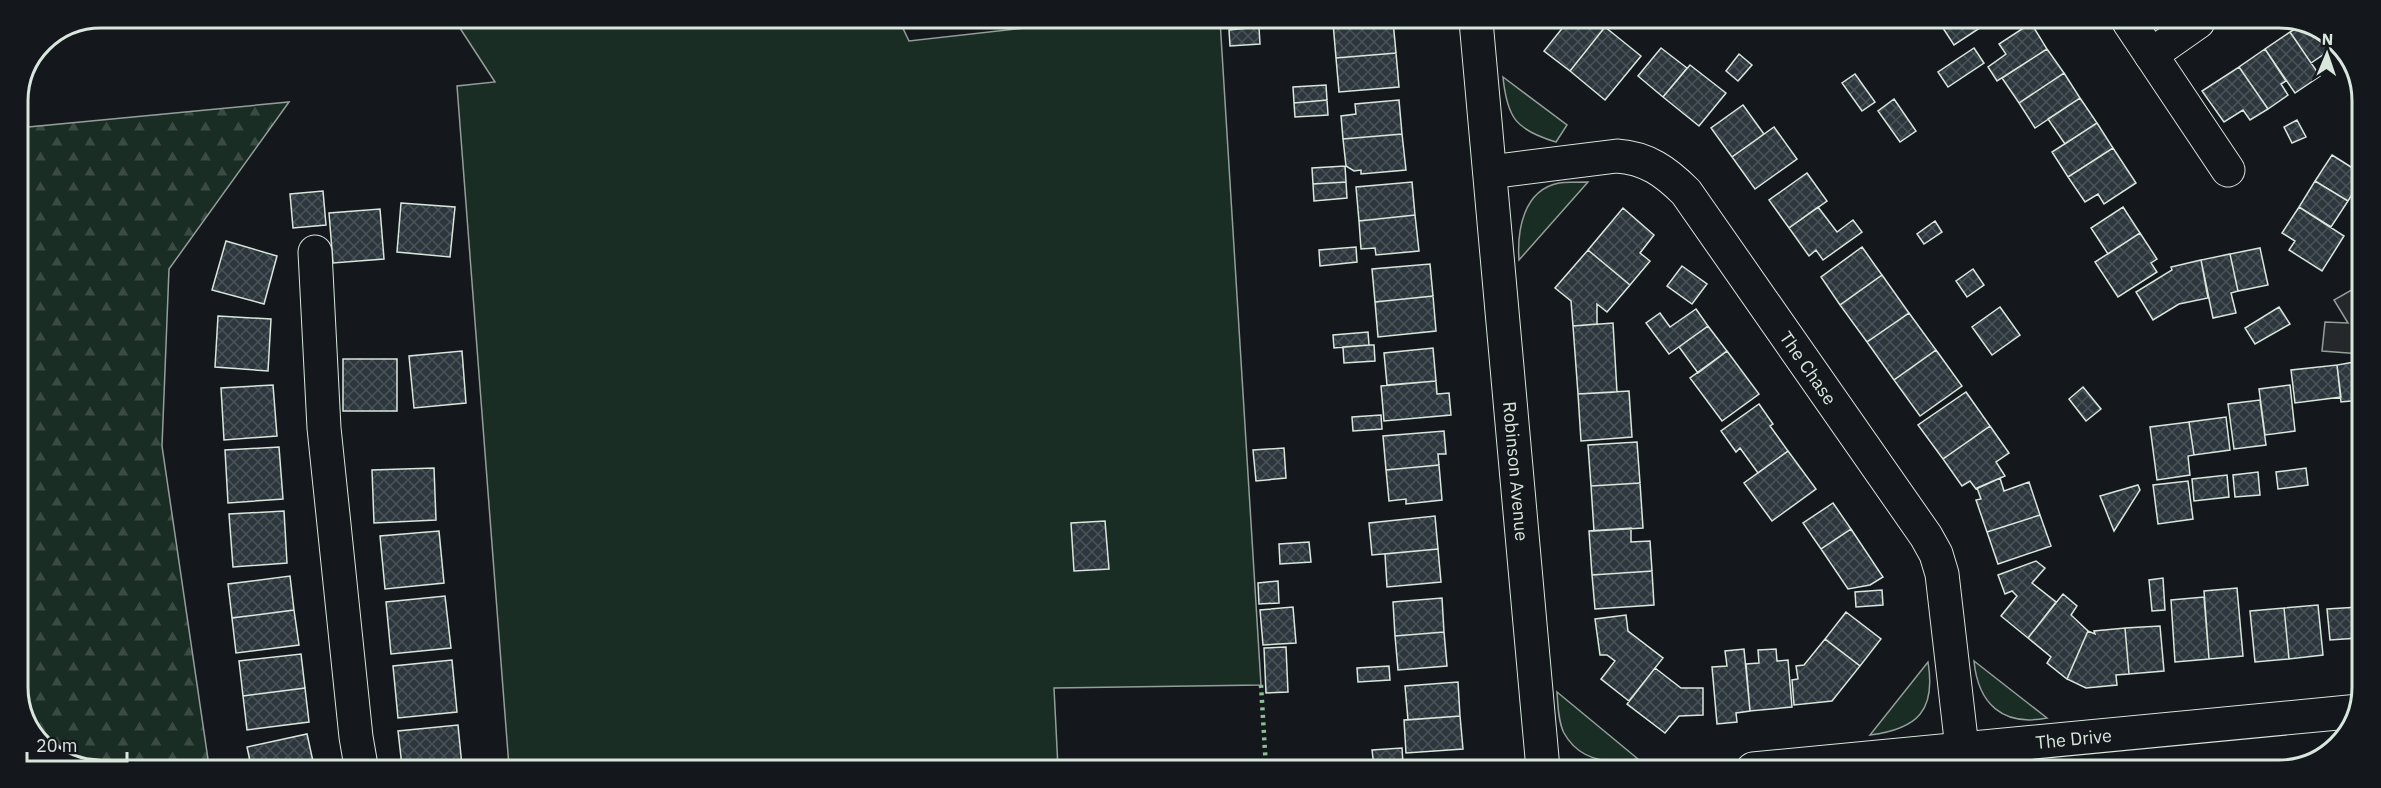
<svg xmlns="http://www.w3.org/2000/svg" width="2381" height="788" font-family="'IBM Plex Sans',sans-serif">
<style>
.green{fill:#1a2d24;stroke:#939e99;stroke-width:1.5}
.forest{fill:url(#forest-firs);stroke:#939e99;stroke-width:1.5}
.parking{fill:#24282b;stroke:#939e99;stroke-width:1.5}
.building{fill:url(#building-cross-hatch);stroke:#d8e6dc;stroke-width:1.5}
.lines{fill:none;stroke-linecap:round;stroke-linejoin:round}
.minor-casing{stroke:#d8e6dc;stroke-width:35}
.minor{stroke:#14181c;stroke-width:33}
.hedge{stroke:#8ac095;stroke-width:4.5;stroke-dasharray:3 4.5;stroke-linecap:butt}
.labels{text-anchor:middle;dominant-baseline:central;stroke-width:4.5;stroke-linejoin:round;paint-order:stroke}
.street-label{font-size:18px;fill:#d8e6dc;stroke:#14181c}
.rim{fill:none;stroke:#d8e6dc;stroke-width:3}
</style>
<defs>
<pattern id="forest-firs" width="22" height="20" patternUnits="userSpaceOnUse" patternTransform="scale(1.5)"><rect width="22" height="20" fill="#1a2d24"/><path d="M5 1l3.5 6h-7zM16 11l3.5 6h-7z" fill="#3b4b43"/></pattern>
<pattern id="building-cross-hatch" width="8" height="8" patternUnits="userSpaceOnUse" patternTransform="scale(1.5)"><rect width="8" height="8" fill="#2c363c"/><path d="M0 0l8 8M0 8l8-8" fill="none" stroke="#4a5358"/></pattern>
</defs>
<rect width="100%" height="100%" fill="#14181c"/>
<!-- green -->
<path class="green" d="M454,19l445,1 10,21 187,-21h124l41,665 -207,3 4,80 -549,-1 -52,-681 38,-4z
M1503,77l64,48 -11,17c-40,-12 -49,-24 -53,-65z
M1588,182l-69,78c-2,-29 4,-70 40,-77 9,-1 20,-1 29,-1z
M1974,661l73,57c-45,9 -69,-15 -73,-57z
M1928,662c8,48 -10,67 -58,73z
M1557,692l81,67c-28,5 -58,3 -74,-26 -6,-12 -6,-28 -7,-41z"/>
<!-- forest -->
<path class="forest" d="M289,102l-120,167 -7,177 47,320h-134l-40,-28 -17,-46v-564z"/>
<!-- parking -->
<path class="parking" d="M2362,284l-1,70 -39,-3 3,-29 23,1 -14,-23z"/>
<!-- building -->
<path class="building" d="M1366,20l27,1 3,32 -60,5 -3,-35z
M1568,21h9l6,5 4,-5h11l7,6 -35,44 -26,-20z
M1939,22h50l-35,23z
M2306,22l30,24 -25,17 -21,-31z
M2031,23l16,26 -50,32 -9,-14 18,-13 -7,-10z
M1259,27l1,17 -30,2 -1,-16z
M1605,27l36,29 -36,44 -35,-29z
M2290,32l30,44 -25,17 -30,-44z
M1661,48l26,20 -24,29 -25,-21z
M1974,48l10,15 -36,24 -10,-15z
M2047,49l17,24 -45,30 -17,-25z
M2265,49l21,32 -5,3 7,11 -20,14 -29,-42z
M1396,53l3,34 -60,5 -3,-34z
M1739,54l13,11 -14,16 -12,-10z
M1690,65l36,28 -27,33 -36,-29z
M2239,67l29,42 -18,11 -7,-10 -19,12 -22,-31z
M2064,73l16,25 -45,30 -16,-25z
M1855,74l20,28 -13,9 -20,-28z
M1326,85l1,15 -33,3 -1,-16z
M2080,98l17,25 -32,21 -17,-25z
M1894,99l22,32 -16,11 -22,-31z
M1327,100l1,15 -33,2 -1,-14z
M1399,100l3,34 -59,5 -2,-23 15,-2 -1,-10z
M1743,105l21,29 -32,23 -21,-29z
M2297,120l9,17 -14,6 -8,-16z
M2097,123l16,25 -45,29 -16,-25z
M1774,127l23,32 -42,30 -23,-32z
M1402,134l4,36 -45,4v-4l-7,1 -8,-5 -3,-27z
M2113,148l23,35 -32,21 -6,-10 -13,8 -17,-25z
M2332,155l30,19v4l-14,23 -33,-20z
M1345,166l1,16 -33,2 -1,-16z
M1807,173l20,28 -38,27 -20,-28z
M2315,181l33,20 -17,26 -32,-20z
M1346,182l1,16 -33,3 -1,-17z
M1412,182l3,33 -56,6 -3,-34z
M323,191l3,34 -33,3 -3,-34z
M401,203l54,4 -5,50 -53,-5z
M1818,207l19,25 16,-12 9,12 -39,28 -7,-10 -7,6 -20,-28z
M2123,207l17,26 -32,21 -17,-26z
M2299,207l45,29 -22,35 -33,-21 6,-9 -13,-8z
M1623,208l31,27 -14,18 10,8 -20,24 -42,-35z
M380,209l4,50 -51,4 -4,-50z
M1415,215l4,36 -43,4 -1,-7 -14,1 -2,-28z
M1935,221l7,11 -18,12 -7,-10z
M2140,233l17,26 -6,4 6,9 -39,25 -23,-35z
M226,241l51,15 -13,48 -52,-14z
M1356,247l1,15 -37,4 -1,-16z
M1862,247l20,28 -42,30 -19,-28z
M2260,248l8,37 -30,6 -8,-37z
M1588,250l42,35 -23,27 -10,-8v20l-24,2 -2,-25 -16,-13z
M2230,254l8,37 -7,2 5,20 -23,5 -12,-58z
M2201,260l7,38 -29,6 -26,16 -17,-28 36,-22 -1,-3z
M1430,264l3,32 -58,6 -3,-33z
M1682,266l25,18 -15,20 -25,-18z
M1973,269l11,16 -17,12 -11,-16z
M1882,275l27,38 -42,29 -27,-37z
M1433,296l3,35 -58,6 -3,-35z
M2000,307l20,28 -28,20 -20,-28z
M2279,307l11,17 -35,20 -10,-16z
M1696,309l12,17 -39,28 -23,-31 14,-10 10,14z
M1909,313l27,37 -42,30 -27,-38z
M218,316l53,3 -3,52 -53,-4z
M1613,323l4,69 -39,2 -5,-68z
M1708,326l19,25 -29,22 -19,-26z
M1368,332l1,13 -35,3 -1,-13z
M1369,345h5l1,16 -31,2 -1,-16z
M1433,348l3,33 -49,4 -3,-32z
M1936,350l26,36 -42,30 -26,-36z
M462,351l4,52 -52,5 -5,-52z
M1727,351l32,43 -37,27 -32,-43z
M343,359h54v52h-54z
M2360,361l1,39 -20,2 -4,-37z
M2337,365l4,32 -46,6 -4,-33z
M1436,381l1,13 12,-1 2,22 -67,6 -3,-35z
M273,385l4,51 -53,4 -3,-52z
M2290,385l5,46 -30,4 -6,-46z
M2083,387l18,22 -15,12 -17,-22z
M1629,391l3,46 -51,4 -3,-47z
M1966,392l24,34 -47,33 -25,-34z
M2260,400l6,45 -32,4 -6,-45z
M1759,404l14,20 -3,2 18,25 -30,22 -18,-25 -4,4 -15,-21z
M1381,415l1,14 -29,2 -1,-14z
M2226,417l4,33 -36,5 -5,-33z
M2189,422l5,33 -6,1 2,19 -33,5 -7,-53z
M1990,426l19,27 -13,9 9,14 -29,13 -6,-8 -8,5 -19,-27z
M1444,431l2,23h-8l1,11 -53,5 -3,-34z
M1637,442l3,41 -49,3 -3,-41z
M279,447l4,52 -55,4 -3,-53z
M1284,448l2,30 -30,3 -3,-31z
M1788,451l28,38 -44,32 -28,-38z
M1439,465l3,35 -36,4v-5l-17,2 -3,-31z
M434,468l2,52 -62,3 -2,-53z
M2306,468l2,17 -30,4 -2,-17z
M2258,472l2,23 -25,2 -2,-22z
M2227,475l2,22 -35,4 -2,-22z
M2000,478l4,13 25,-9 11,33 -53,17 -11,-32 5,-1 -4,-11z
M2188,481l5,38 -35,5 -5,-39z
M1640,483l3,45 -49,3 -3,-45z
M2138,485l2,5 -26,41 -14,-35z
M1833,503l18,26 -30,20 -18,-26z
M284,511l3,52 -54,4 -4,-53z
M2040,515l11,31 -53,18 -11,-32z
M1435,516l3,33 -66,6 -3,-32z
M1105,521l4,48 -35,2 -3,-48z
M1631,528v14l19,-1 2,30 -60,4 -3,-44z
M1851,529l32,48 -13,8 -22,4 -27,-40z
M439,531l5,52 -59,6 -5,-53z
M1309,542l2,20 -31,2 -1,-20z
M1438,549l3,33 -54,5 -2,-33z
M2036,561l9,7 -13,15 24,19 -28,36 -27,-22 16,-20 -5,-5 -7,3 -7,-19z
M1652,571l2,34 -59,4 -3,-34z
M290,576l4,34 -62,8 -4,-34z
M2163,578l2,32 -13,1 -3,-31z
M1278,581l1,22 -20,1 -1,-21z
M2237,588l6,68 -34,3 -5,-68z
M1882,590l1,15 -27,2 -1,-15z
M2063,594l14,12 -6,9 17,16 -21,48 -20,-16 4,-6 -23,-19z
M445,596l6,52 -60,6 -5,-52z
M2204,597l5,62 -34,3 -4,-62z
M1442,598l2,34 -49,4 -2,-34z
M2318,605l5,50 -34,4 -5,-51z
M1293,607l3,36 -33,2 -3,-35z
M2359,607v31l-29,2 -3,-31z
M2284,608l5,51 -34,3 -5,-51z
M294,610l5,35 -63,8 -4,-35z
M1846,612l35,27 -21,27 -35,-27z
M1626,615l2,16 35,27 -34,43 -28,-22 14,-18 -8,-6h-7l-5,-36z
M2160,626l4,45 -35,3 -4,-46z
M2125,628l4,46 -13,1 1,10 -31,3 -19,-9 21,-48 7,3 -1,-3z
M1444,632l3,34 -49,4 -3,-34z
M1825,639l35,27 -28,35 -38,4 -2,-25 6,-1 -2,-13 8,-1z
M1286,647l2,45 -22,1 -2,-45z
M1744,649l6,62 -14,2 1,9 -20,2 -5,-57 15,-1 -2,-15z
M1776,649l1,12 11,-1 4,47 -42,4 -4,-47 13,-1 -1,-13z
M301,654l4,34 -62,8 -4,-35z
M452,660l5,52 -59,6 -5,-52z
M1389,666l1,14 -32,2 -1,-14z
M1655,668l26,20h22v27l-24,1 -14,17 -38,-29z
M1458,682l2,34 -52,4 -3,-34z
M305,688l4,34 -62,8 -4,-34z
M1460,716l3,33 -57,4 -2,-33z
M458,725l4,41h-60l-4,-35z
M307,734l7,32h-63l-4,-19z
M1402,748l1,16 -29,2 -2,-16z
M1403,764l1,4h-30v-2z
M1472,764v4h-52z"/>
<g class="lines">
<defs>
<g id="minor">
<path id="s1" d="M1476,21l67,748"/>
<path d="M2129,22l99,148"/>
<path d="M2151,55l47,-33"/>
<path id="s2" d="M1490,172l127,-16c30,2 49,16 69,36l240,344 10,18 6,20 20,174"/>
<path d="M315,252l9,176 32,309 5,29"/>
<path id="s3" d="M1753,769l606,-58"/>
</g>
</defs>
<!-- minor casing -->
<use href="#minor" class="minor-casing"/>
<!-- minor -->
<use href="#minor" class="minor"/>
<!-- hedge -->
<path class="hedge" d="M1261,685l5,83"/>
</g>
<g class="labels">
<!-- street labels -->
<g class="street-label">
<text stroke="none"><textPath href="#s2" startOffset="422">The Chase</textPath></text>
<text stroke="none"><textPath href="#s1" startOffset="452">Robinson Avenue</textPath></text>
<text stroke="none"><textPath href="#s3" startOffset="322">The Drive</textPath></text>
</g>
</g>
<!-- crop -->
<path d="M0 0H2381V788H0ZM101 28H2279A73 73 0 0 1 2352 101V687A73 73 0 0 1 2279 760H101A73 73 0 0 1 28 687V101A73 73 0 0 1 101 28Z" fill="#14181c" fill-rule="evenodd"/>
<path class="rim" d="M101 28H2279A73 73 0 0 1 2352 101V687A73 73 0 0 1 2279 760H101A73 73 0 0 1 28 687V101A73 73 0 0 1 101 28Z"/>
<!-- north arrow -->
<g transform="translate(2327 54) rotate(2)" stroke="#14181c" stroke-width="4.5" paint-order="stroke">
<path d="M0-4.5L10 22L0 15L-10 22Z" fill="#d8e6dc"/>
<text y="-9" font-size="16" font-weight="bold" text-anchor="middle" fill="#d8e6dc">N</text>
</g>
<!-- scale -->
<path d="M27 752v9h100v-9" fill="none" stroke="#d8e6dc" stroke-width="3"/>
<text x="36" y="752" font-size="18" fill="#d8e6dc" stroke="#14181c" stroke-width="4.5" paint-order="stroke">20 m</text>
</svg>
